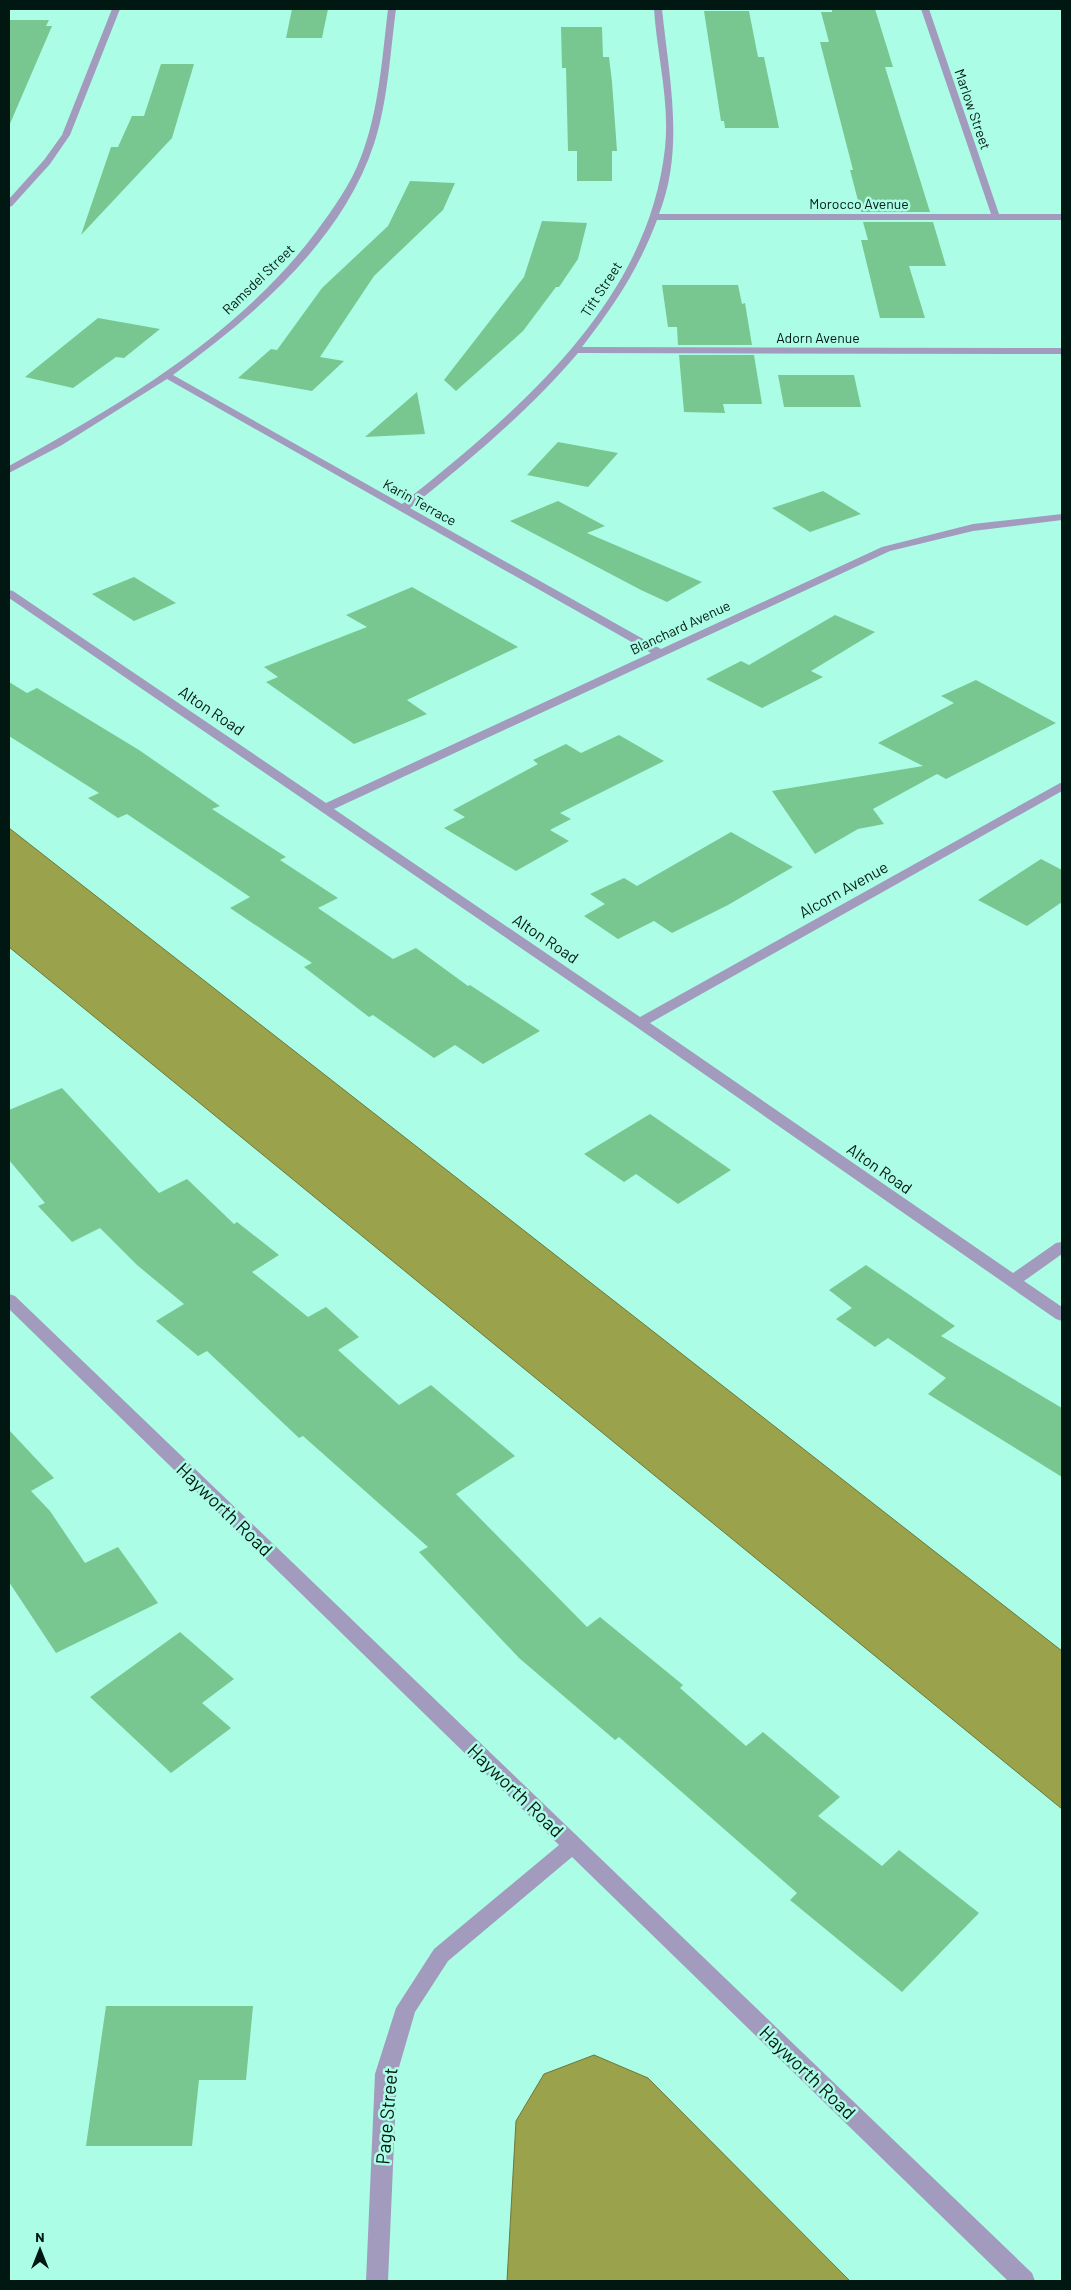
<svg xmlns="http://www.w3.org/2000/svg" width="1071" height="2290" font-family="Barlow,sans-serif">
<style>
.water{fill:#9aa24b;stroke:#6c793a}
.building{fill:#78c791}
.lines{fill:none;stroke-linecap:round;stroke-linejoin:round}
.minor{fill:#a29bbe;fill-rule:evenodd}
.labels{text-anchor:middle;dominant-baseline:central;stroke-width:5;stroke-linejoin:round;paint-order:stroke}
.far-street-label{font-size:14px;fill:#011812;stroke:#acfde5}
.street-label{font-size:16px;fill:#011812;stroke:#acfde5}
.near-street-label{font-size:19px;fill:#011812;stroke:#acfde5}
</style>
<rect width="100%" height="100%" fill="#acfde5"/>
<!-- water -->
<path class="water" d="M9,828l1053,823v158l-1053,-862z
M594,2055l54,23 202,203h-343l9,-160 28,-47z"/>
<!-- building -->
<path class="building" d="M292,9h36l-6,29h-36z
M832,9h43l18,58h-8l45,145h-69l-11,-42h3l-33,-128h9l-8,-30h11z
M704,11h45l9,46h6l15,71h-54l-1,-7h-3z
M9,20h40l-3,6h6l-43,100z
M561,27h41l1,30h6l3,25 5,69h-5v30h-35v-30h-9l-2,-83h-4z
M161,64h33l-22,74 -91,97 30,-88h7l14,-31h12z
M410,181l45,2 -12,27 -69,66 -54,81 24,4 -32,30 -74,-13 33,-29 6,1 45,-62 66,-62z
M542,221l45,2 -9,36 -19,28h-3l-33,44 -67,60 -12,-11 80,-103z
M863,222h70l13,44h-37l16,52h-45l-19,-78h7z
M662,285h76l4,19 3,-1 7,42h-74l-1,-18h-9z
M98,318l62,11 -36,29 -8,-1 -43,31 -48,-11z
M679,355h75l8,49h-39l2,9 -41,-1z
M778,375h76l7,32h-77z
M417,392l8,42 -60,3z
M558,442l60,11 -30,34 -61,-12z
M823,491l38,23 -51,18 -38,-24z
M558,501l47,25 -18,7 115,49 -35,20 -26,-12 -131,-69z
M134,577l42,26 -42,18 -42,-27z
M412,587l106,60 -111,53 20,14 -73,30 -88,-62 12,-5 -14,-10 103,-40 -21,-12z
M835,615l40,17 -64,39 12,6 -61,31 -56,-29 35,-18 8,4z
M976,680l80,43 -110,56 -9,-5 -64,35 11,15 -26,5 -43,25 -43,-63 151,-25 -45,-23 76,-40 -13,-7z
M9,682l18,11 10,-5 102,62 81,56 -8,3 74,48 -6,3 58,38 -20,10 75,51 23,-11 52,38 2,-1 70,46 -57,33 -28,-19 -21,13 -61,-43 -4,2 -65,-50 8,-4 -82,-55 20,-11 -123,-83 -9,4 -30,-20 11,-5 -90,-57z
M619,735l45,26 -104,52 11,6 -21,11 19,11 -53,30 -72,-43 21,-11 -12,-7 85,-46 -5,-4 33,-16 15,9z
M731,832l62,35 -65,38 -56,28 -18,-12 -36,18 -34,-23 21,-12 -15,-10 34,-16 13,8z
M1041,859l21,11v32l-35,24 -49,-26z
M62,1088l97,105 28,-14 47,45 3,-2 42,33 -27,17 56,45 18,-10 33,30 -21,13 61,55 32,-20 84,71 -59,38 131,133 13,-10 83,68 -3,3 66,58 17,-14 77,65 -22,19 64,50 17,-16 80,63 -77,79 -112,-92 7,-7 -178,-156 -4,3 -96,-82 -100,-106 9,-5 -125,-111 -4,2 -92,-87 -9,5 -42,-35 28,-17 -47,-39 -37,-37 -28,14 -34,-36 7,-3 -36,-43v-50z
M650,1114l81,56 -53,34 -42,-30 -12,8 -40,-28z
M866,1265l89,61 -14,10 121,72v69l-134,-83 18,-16 -58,-40 -13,9 -39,-28 16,-11 -23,-18z
M9,1430l45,48 -23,13 19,20 35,52 33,-16 40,56 -102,50 -47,-71z
M180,1632l54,47 -32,24 29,25 -60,45 -81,-76z
M106,2006h147l-7,74h-47l-7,66h-106z"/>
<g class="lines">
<!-- minor -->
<path class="minor" d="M112,9h8l-50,126 -20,29 -38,42 -3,1v-8l35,-39 18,-25z
M388,9h8c-6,45 -8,92 -22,135 -33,99 -120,171 -201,231l229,129c115,-92 246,-200 263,-356 5,-46 -8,-93 -11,-139h8c7,68 23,140 -3,205h332l-70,-205h8l70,205h63v6h-405c-19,50 -42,84 -75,127l480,1v6l-484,-1c-49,58 -109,107 -168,155l251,141 221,-102 91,-23 89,-10v6l-89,11 -83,20 -556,258 306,208 422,-235v9l-412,232 363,250 43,-30 6,-1v12l-38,27 38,26v14l-6,-2 -421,-293 -626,-428v-8l4,1 313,212 325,-150 -484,-274 -105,66 -53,28v-7c112,-62 229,-130 307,-234 17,-23 35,-48 45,-75 18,-47 21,-98 27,-148z
M9,1294l6,2 1017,977 3,8h-27l-436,-424 -124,104 -33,51 -18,62 -9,207h-22l9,-207 21,-66 38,-59 125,-104 -550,-536z"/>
</g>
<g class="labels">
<!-- far-street labels -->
<g class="far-street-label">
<text transform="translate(973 109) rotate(71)">Marlow Street</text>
<text x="859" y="203">Morocco Avenue</text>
<text transform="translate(258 279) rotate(-44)">Ramsdel Street</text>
<text transform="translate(601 289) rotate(-57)">Tift Street</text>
<text x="818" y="337">Adorn Avenue</text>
<text transform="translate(420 502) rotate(29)">Karin Terrace</text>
<text transform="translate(680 627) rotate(-25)">Blanchard Avenue</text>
</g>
<!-- street labels -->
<g class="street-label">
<text transform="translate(212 710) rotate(34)">Alton Road</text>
<text transform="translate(843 889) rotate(-29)">Alcorn Avenue</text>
<text transform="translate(546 938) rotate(34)">Alton Road</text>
<text transform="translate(880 1168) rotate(35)">Alton Road</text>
</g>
<!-- near-street labels -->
<g class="near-street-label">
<text transform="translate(225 1509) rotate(44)">Hayworth Road</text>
<text transform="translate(516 1790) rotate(44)">Hayworth Road</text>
<text transform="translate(808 2072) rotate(44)">Hayworth Road</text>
<text transform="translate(386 2116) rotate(-85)">Page Street</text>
</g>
</g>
<!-- border -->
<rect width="1071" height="2290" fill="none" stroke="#011812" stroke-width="20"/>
<!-- north arrow -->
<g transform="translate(40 2250)" stroke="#acfde5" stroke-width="4" paint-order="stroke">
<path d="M0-4L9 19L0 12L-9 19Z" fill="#011812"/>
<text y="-8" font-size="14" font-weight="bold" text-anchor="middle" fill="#011812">N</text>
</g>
</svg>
